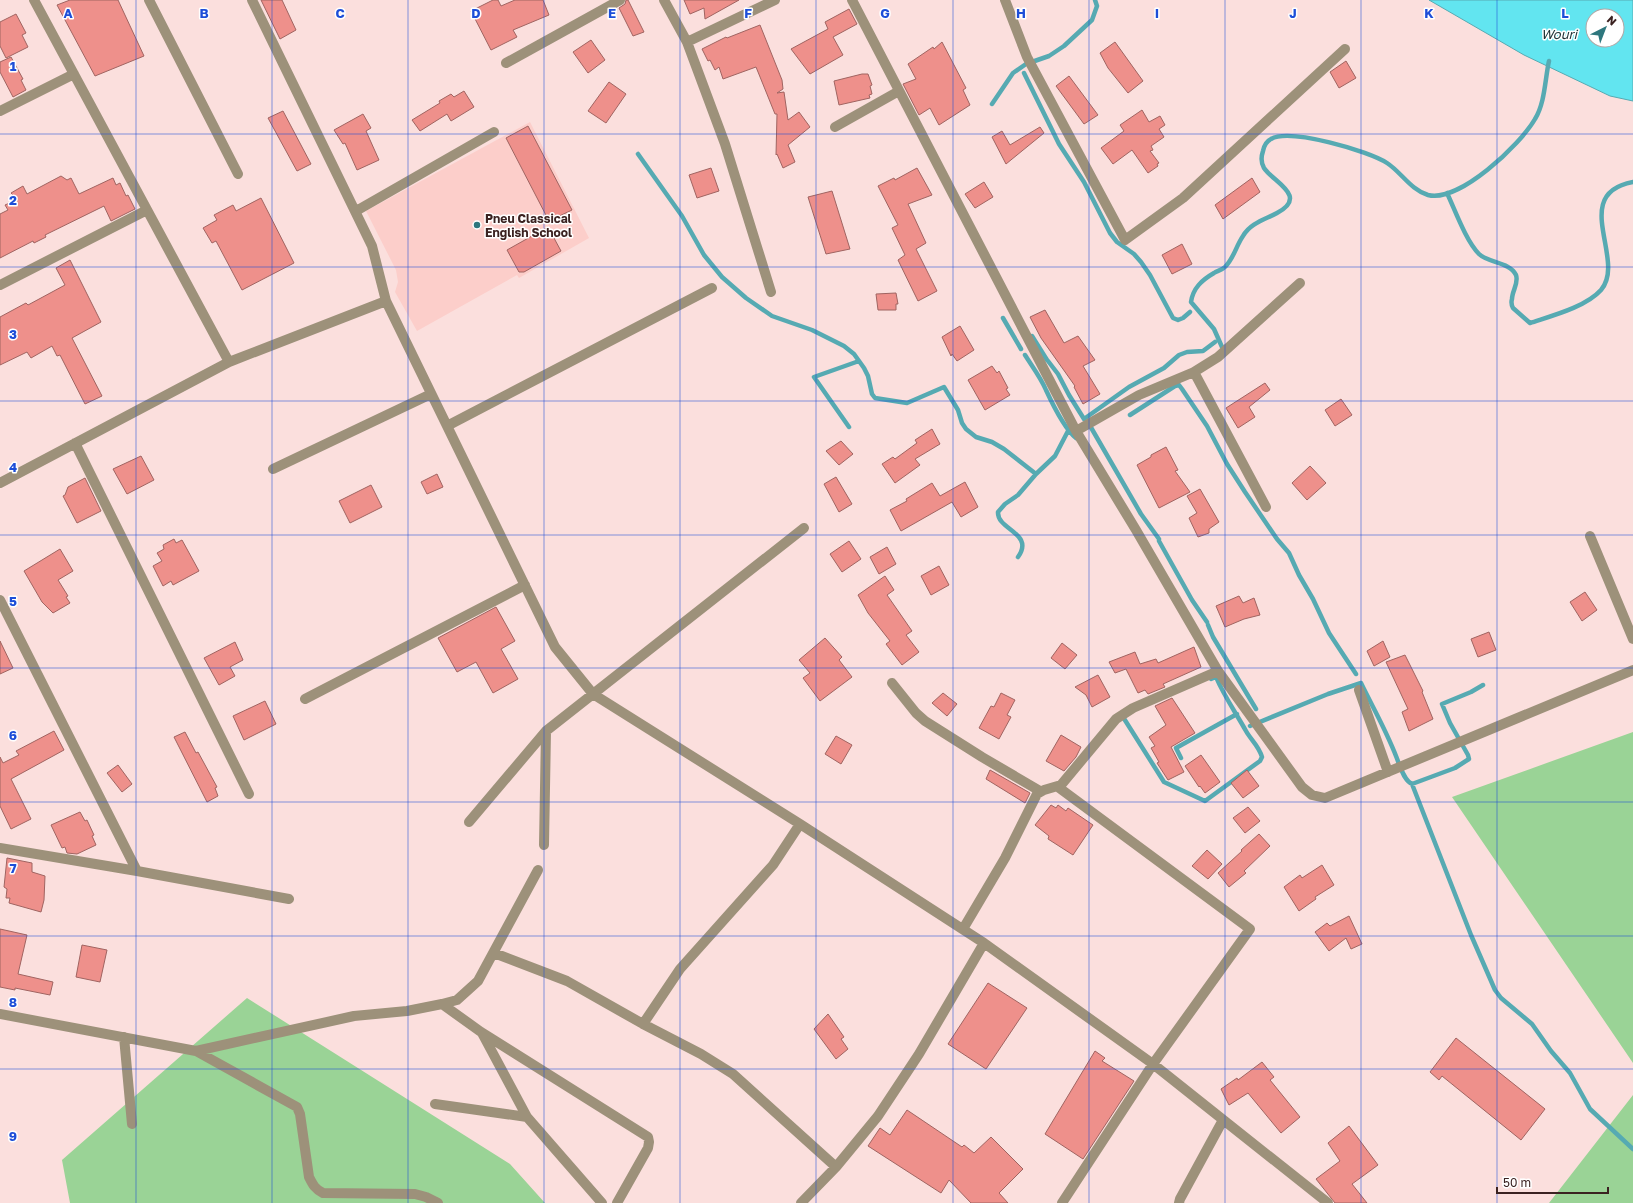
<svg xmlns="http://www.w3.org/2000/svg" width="1633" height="1203" font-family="'Golos Text',sans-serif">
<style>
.built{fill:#fcceca}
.green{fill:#9ad396}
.water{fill:#62e5f0;stroke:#56aab2;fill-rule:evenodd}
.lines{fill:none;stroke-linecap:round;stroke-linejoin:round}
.stream{stroke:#56aab2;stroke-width:4.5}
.building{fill:#ee908b;stroke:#a06461}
.minor{stroke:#9d917a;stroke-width:10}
.grid{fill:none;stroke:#1d4ed8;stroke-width:1;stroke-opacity:0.55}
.poi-dot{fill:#2e777e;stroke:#fff;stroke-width:1.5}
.labels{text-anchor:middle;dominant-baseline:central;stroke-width:3;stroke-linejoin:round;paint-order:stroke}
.poi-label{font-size:12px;font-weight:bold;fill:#3b2221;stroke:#fff;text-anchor:start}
.water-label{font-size:13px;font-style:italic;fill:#1f3538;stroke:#fff}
.grid-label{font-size:13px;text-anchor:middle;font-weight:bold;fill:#1d4ed8;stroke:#fff;stroke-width:3;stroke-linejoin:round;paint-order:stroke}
</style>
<rect width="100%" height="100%" fill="#fbdfdd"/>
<!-- built -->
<path class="built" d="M530,122l59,116 -70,40 -2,-3 -100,56 -22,-39 3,-10 -2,-12 -30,-59z"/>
<!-- green -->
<path class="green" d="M1633,732v331l-181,-266z
M247,998l263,166 35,39h-475l-8,-43z
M1633,1095v108h-84z"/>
<!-- water -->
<path class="water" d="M1429,0h204v101l-23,-5 -86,-41zM1593,16h24v24h-24z"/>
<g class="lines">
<!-- stream -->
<path class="stream" d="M1024,73l35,71 25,38 26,51 7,9 17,12 7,8 9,13 23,43 5,2 5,-2 7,-6
M992,104l21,-31 13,-9 23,-8 15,-10 28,-26 5,-14 -2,-6
M638,154l44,62 22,39 18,22 24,21 26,18 40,14 32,16 10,8 10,14 4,8 4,18 3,4 32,5 37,-16 14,23 4,13 4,6 10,8 16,5 12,7 32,25
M1447,193c8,17 19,48 32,61 9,9 31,8 37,21 3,8 -4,16 -4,24 -1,3 0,7 1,9l17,15c21,-7 56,-16 71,-33 26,-30 -32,-96 32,-108
M1003,318l18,31
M1032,336l15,24
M1222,347l-8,-18 -23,-27c2,-14 11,-22 23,-29 3,-2 8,-3 11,-6 9,-9 11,-21 18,-31 7,-13 23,-17 34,-23 32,-17 -4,-31 -13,-45 -3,-5 -3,-11 -1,-17 1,-5 4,-10 8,-12 19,-11 98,12 116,24 14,9 24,27 41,32 31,8 92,-50 107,-76 10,-16 10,-40 14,-58
M1025,355c7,11 16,23 21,35 6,13 19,39 30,48
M1048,361l10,13 11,21 15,24 45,-32 35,-19 15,-13 8,-3 16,-1 12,-9
M1130,415l45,-29 4,-1 3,4 25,37 20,38 18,28 32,47 12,14 10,22 14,24 16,34 27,41
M1089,424l52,90 18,25
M849,427l-35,-50 45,-16
M1159,541l33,59 15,22
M1018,557c17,-24 -21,-27 -20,-45l7,-8 13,-9 18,-21 19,-18 13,-25
M1208,625l5,12 43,72
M1123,717l41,65 41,19 55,-40 2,-4c-3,-11 -11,-17 -16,-26 -10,-18 -22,-35 -30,-54l-5,2
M1250,726l78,-32 33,-11c13,27 28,52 38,81 3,7 6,17 13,20l59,151 24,55 6,8 31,26 19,27 19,22 20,36 43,40
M1181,758l-5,-10 61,-34
M1412,784l43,-16 14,-9 -1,-4 -18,-32 -8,-19 29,-12 12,-7"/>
</g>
<!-- building -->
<path class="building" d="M70,0h48l26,56 -49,20 -38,-71z
M261,0h21l14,30 -16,9z
M493,0h5l3,6 14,-6h28l6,15 -36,15 4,7 -26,13 -20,-39z
M626,0h2l16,32 -11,4 -14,-28 6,-4z
M684,0h55l-34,19 -1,-11 -14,6z
M849,9l8,15 -24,13 10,18 -33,19 -19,-25 37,-20 -3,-7z
M16,14l10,19 -4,2 6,12 -22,11 -6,-12v-24z
M760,25l22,55 1,9 -6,4 7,-1 4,28 11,-8 11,15 -22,18 7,17 -12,6 -6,-14 -1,1 1,-41h-2l-19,-47 -33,12 -4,-12 -4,3 -5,-10 -2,1 -6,-12 24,-12 1,1z
M591,40l14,20 -17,13 -15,-21z
M942,42l24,46 -3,2 7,15 -31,20 -9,-17 -11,7 -16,-31 13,-5 -8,-15 25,-17 1,2z
M1115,42l28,39 -15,12 -20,-25 -8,-15z
M11,57l12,22 -2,1 5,10 -13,7 -13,-25v-10z
M1346,61l10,17 -17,10 -9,-16z
M862,74h6l4,11 -2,1 2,8 -3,1 1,3 -31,7 -5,-24z
M1069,76l29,39 -14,9 -28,-38z
M609,82l17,12 -20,29 -18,-12z
M464,91l10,16 -23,14 -4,-7 -27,17 -8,-11 28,-17 -1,-2 12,-7 3,3z
M1142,110l7,12 11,-6 5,9 -6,4 5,8 -13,9 2,4 -3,1 9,12 -2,1 1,2 -10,7 -16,-23 -19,14 -12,-16 23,-17 -4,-6z
M283,111l28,53 -14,7 -29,-53z
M363,114l8,14 -5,3 13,29 -22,10 -12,-27 -2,1 -9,-14z
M528,126l44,84 -23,11 -43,-83z
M1040,127l4,6 -38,31 -14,-27 10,-6 8,14z
M711,168l8,23 -22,7 -8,-23z
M917,168l15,27 -24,9 18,39 -10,6 21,42 -19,10 -20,-41 7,-5 -13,-27 6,-3 -20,-39 16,-8 1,2z
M61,176l6,4 4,-2 8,16 34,-16 3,7 4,-2 6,13 2,-1 7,14 -24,12 -7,-15 -59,29 1,2 -12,6 -1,-2 -33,17v-44l8,-4 -3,-5 9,-4 -3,-5 2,-1 -2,-2 12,-7 4,8z
M1252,178l8,14 -37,27 -8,-14z
M984,182l9,15 -18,11 -10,-14z
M832,191l18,58 -24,5 -18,-57z
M261,198l33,65 -52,27 -26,-49 -4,2 -9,-15 14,-8 -3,-5 19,-10 3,6z
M548,227l13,24 -37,21h-5l-12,-22z
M1182,244l10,20 -20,10 -10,-19z
M70,260l31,62 -29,16 30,58 -17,8 -25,-49 -3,1 -5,-10 -21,12 -4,-6 -27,13v-48l26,-14 2,2 37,-20 -9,-17z
M896,293l2,11h-2v6h-18l-2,-16z
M1045,310l19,33 14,-7 17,24 -12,6 17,28 -17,10 -9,-17 1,-1 -34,-48 -11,-21z
M960,326l14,24 -17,11 -5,-7 -1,2 -9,-19z
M992,366l5,7 2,-2 9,17 -2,1 4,6 -25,15 -17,-30z
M1265,383l5,7 -21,17 6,10 -17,11 -12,-20z
M1341,399l11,16 -17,11 -10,-16z
M932,429l8,15 -25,15 5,6 -25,18 -13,-19 11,-7 2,2 22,-16 -2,-3z
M841,441l12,13 -14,11 -13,-14z
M1166,447l12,23 -3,1 15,21 -31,16 -22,-43 14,-8v-2z
M141,456l13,24 -27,14 -14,-25z
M1310,466l16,17 -19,17 -15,-17z
M437,474l6,13 -16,7 -6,-12z
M836,477l16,27 -13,8 -15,-28z
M85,478l16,33 -24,12 -14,-27 2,-1 3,-8z
M965,482l13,25 -17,10 -9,-15 -51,29 -11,-21 17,-9 -1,-2 26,-16 8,13z
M371,485l11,22 -32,16 -11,-22z
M1200,489l19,33 -10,7v4l-11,4 -9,-19 8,-5 -10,-17z
M174,539l2,4 6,-3 17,31 -26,14 -2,-4 -8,5 -10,-20 9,-5 -5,-8 7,-4 -1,-4z
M849,541l12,18 -19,13 -12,-18z
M887,547l9,17 -17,10 -9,-17z
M60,549l13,22 -15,9 10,16 -2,1 4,6 -17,10 -11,-11 -18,-31z
M939,566l10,19 -18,10 -10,-19z
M885,576l9,14 -7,5 25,36 -6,4 13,17 -17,13 -16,-21 4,-3 -22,-28 -10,-18z
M1585,592l12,18 -15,11 -12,-19z
M1239,596l4,7 11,-5 6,17 -16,4 -19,8 -9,-21z
M496,607l19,34 -14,8 17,30 -25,14 -17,-31 -19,10 -19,-34z
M1489,632l7,18 -18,7 -7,-18z
M825,638l17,19 -3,3 13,17 -32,24 -17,-23 7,-5 -11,-13z
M0,641l13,27 -13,6z
M1383,641l7,16 -16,9 -7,-15z
M235,642l8,18 -13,7 5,9 -16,9 -15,-27z
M1062,643l15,12 -12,14 -14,-11z
M1194,647l7,20 -38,17 2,3 -17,7 -3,-4 -7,3 -12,-24 -11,4 -6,-11 26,-10 5,12 16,-5 2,4z
M1405,655l18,36 -1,1 11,27 -24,12 -7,-19 6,-3 -22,-47z
M1098,675l12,22 -18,10 -6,-12 -11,-8z
M943,693l14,11 -10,12 -15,-13z
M1001,693l14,7 -8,15 4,2 -12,22 -20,-11 12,-22 3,1z
M1172,698l23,35 -24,14 13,25 -16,8 -11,-17 2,-1 -8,-14 4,-2 -6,-9 17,-12 -11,-19z
M265,701l11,23 -32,16 -11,-24z
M54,731l10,19 -53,29 20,40 -20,10 -11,-23v-49l3,6 16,-8 -3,-4z
M185,732l11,21 2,-1 19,35 -2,1 3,8 -11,6 -33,-65z
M1061,735l20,12 -5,10 -12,14 -18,-10z
M836,736l16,9 -11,19 -16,-10z
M1201,755l19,27 -15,11 -5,-7 -1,1 -14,-21z
M118,765l14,19 -10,8 -15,-19z
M990,770l40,23 -5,10 -39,-24z
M1247,770l12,16 -16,12 -12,-15z
M1051,805l5,3 2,-3 8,6 2,-3 25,17 -20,30 -25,-16 1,-3 -14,-11z
M1248,807l12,14 -15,12 -12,-15z
M80,812l5,9 2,-1 7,15 -2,1 4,9 -19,9 -10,-1 -2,-6 -3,1 -11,-23z
M1259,834l11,12 -26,25 2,2 -17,14 -11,-14 24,-22 -1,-1z
M1207,850l15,14 -14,15 -16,-13z
M7,858l25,5v9l13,4 -1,24 -3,12 -32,-9 1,-5h-4l1,-9 -3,-2z
M1322,865l12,20 -19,12 1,2 -17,12 -15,-24 16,-12 2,3z
M1349,916l13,28 -11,5 -5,-11 -17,13 -14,-19 12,-9 3,3z
M0,929l27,6 -9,39 35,8 -3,13 -35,-7v2l-15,-3z
M82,945l25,5 -7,32 -24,-5z
M988,983l39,25 -41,61 -38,-25z
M828,1014l16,23 -3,2 7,10 -12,10 -22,-30z
M1456,1038l89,71 -24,31 -79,-64 -3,4 -9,-8z
M1095,1051l10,7 -3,3 32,20 -51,78 -38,-25z
M1262,1062l12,15 -4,3 30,37 -19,16 -33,-40 -19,12 -8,-16 16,-11 1,2z
M907,1110l55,37 2,-2 10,8 17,-16 32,32 -24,24 9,10h-37l-22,-23 -8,13 -73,-47 12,-18 10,7z
M1349,1126l29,39 -26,19 15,19h-32l-19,-24 24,-18 -12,-18z"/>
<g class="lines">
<!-- minor -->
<path class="minor" d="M34,0l195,362
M149,0l89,174
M664,0l23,42 38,102 46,148
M852,0l224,431 60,99 82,141 84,116 10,8 13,3 308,-128
M1005,0l22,57 98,183 58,-42 162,-149
M687,42l88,-42
M506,63l114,-63
M0,111l74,-37
M835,127l64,-36
M356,211l138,-79
M0,285l147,-75
M386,301l169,346 38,47 207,130 184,119 169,121 175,139
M1194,372l72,135
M447,426l265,-138
M1076,431l63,-36 55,-23 24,-15 82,-74
M75,443l174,351
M273,469l158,-75
M0,483l229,-121 157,-61 -14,-55 -120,-246
M1590,536l43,103
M0,600l137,271
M892,683l24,30 9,8 57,36 58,34
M1359,690l29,82
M305,699l220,-114
M1058,787l192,142 -97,135 -91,139
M469,822l77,-91 258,-203
M544,845l2,-114
M0,848l137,23 152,28
M963,929l42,-71 32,-64 7,-4 17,-5 55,-66 17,-11 85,-37
M494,953l73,28 76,43 58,30 32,20 103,93
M442,1004l39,28 167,105 1,5 -1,6 -31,55
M0,1014l196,37 158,-35 53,-5 35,-7 15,-4 21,-19 60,-111
M643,1024l37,-55 93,-104 27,-41
M482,1033l45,84 75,86
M124,1037l8,87
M196,1051l101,56 3,7 9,63c4,8 6,12 14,16l92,1 11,3 12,6
M435,1104l92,13
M801,1203l35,-36 42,-51 41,-62 65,-111
M1179,1203l1,-4 43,-79"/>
</g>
<!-- grid -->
<path class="grid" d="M136,0v1203M272,0v1203M408,0v1203M544,0v1203M680,0v1203M816,0v1203M953,0v1203M1089,0v1203M1225,0v1203M1361,0v1203M1497,0v1203M0,134h1633M0,267h1633M0,401h1633M0,535h1633M0,668h1633M0,802h1633M0,936h1633M0,1069h1633"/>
<!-- markers -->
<circle class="poi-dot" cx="477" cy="225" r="4"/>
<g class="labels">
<!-- poi labels -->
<g class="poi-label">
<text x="485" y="218">Pneu Classical<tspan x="485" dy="14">English School</tspan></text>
</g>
<!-- water labels -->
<g class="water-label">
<text x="1559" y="34">Wouri</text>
</g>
</g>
<g class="grid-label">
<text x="68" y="18">A</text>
<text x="204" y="18">B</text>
<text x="340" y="18">C</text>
<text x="476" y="18">D</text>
<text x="612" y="18">E</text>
<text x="748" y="18">F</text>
<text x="885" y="18">G</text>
<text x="1021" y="18">H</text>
<text x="1157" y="18">I</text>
<text x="1293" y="18">J</text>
<text x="1429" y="18">K</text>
<text x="1565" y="18">L</text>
<text x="13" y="71">1</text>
<text x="13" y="205">2</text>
<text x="13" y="339">3</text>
<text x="13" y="472">4</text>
<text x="13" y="606">5</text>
<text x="13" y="740">6</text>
<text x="13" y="873">7</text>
<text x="13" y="1007">8</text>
<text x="13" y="1141">9</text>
</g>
<!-- north arrow -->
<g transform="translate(1605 28) rotate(42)"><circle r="19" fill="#ffffff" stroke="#b1a7a6"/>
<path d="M0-3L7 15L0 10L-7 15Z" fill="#2e777e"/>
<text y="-6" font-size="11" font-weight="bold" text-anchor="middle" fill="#3b2221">N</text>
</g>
<!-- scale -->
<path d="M1497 1187v6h111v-6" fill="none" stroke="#3b2221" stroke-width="2"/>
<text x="1503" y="1187" font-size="12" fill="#3b2221" stroke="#ffffff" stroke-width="3" paint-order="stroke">50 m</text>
</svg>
